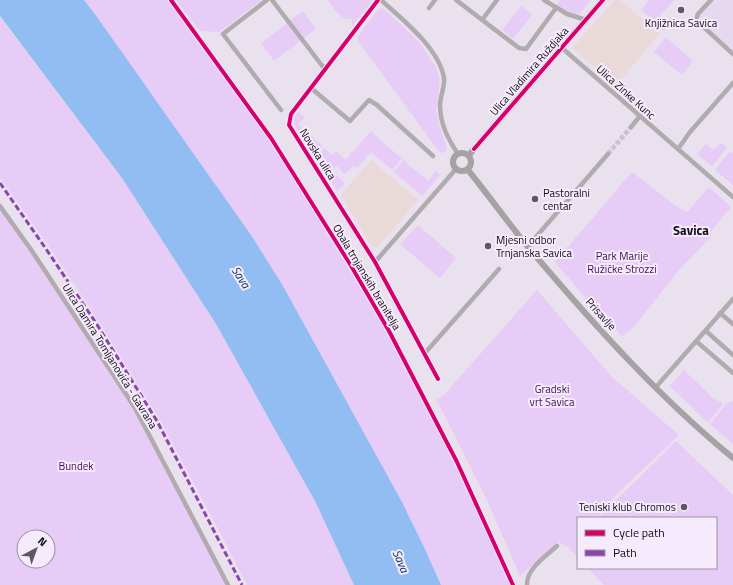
<svg xmlns="http://www.w3.org/2000/svg" width="733" height="585" font-family="'Titillium Web',sans-serif">
<style>
.built{fill:#e6d9ef}
.education{fill:#ead9d9}
.green{fill:#e6ccf6;fill-rule:evenodd}
.water{fill:#92bdf3}
.lines{fill:none;stroke-linecap:round;stroke-linejoin:round}
.street-tunnel{stroke:#c9c1cd;stroke-width:4.5;stroke-dasharray:4.5 2;stroke-linecap:butt}
.street{stroke:#b0abad;stroke-width:4.5}
.secondary{stroke:#a6a1a2;stroke-width:6}
.quiet{stroke:#8e44ad;stroke-width:3;stroke-dasharray:6 3;stroke-linecap:butt}
.cycleway-casing{stroke:#f5ebfd;stroke-width:6}
.cycleway{stroke:#d6006c;stroke-width:4}
.poi-dot{fill:#5d5760;stroke:#f5ebfd;stroke-width:1.5}
.labels{text-anchor:middle;dominant-baseline:central;stroke-width:4;stroke-linejoin:round;paint-order:stroke}
.poi-label{font-size:11px;fill:#110d14;stroke:#f5ebfd;text-anchor:start}
.street-label{font-size:11px;fill:#110d14;stroke:#f5ebfd}
.park-label{font-size:11px;fill:#411158;stroke:#f5ebfd}
.water-label{font-size:12px;font-style:italic;fill:#01305d;stroke:#f5ebfd}
.quarter-label{font-size:13px;font-weight:bold;fill:#110d14;stroke:#f5ebfd}
</style>
<rect width="100%" height="100%" fill="#e9e1ee"/>
<!-- built -->
<path class="built" d="M713,0h20v52l-33,-32v-4z"/>
<!-- education -->
<path class="education" d="M615,0h5l39,34 -43,51 -44,-37z
M371,160l47,40 -41,48 -6,-2 -30,-51z"/>
<!-- green -->
<path class="green" d="M84,0h83l103,140 117,192 68,131 55,122h-69l-17,-38 -22,-45 -119,-216 -69,-104z
M176,0h86l-43,32 -19,-1z
M328,0h43l1,1 -17,21 -3,5v-8c-13,1 -17,-10 -24,-19z
M560,0h31l-13,15 -12,-4 -10,-6z
M649,0h26l-15,15 1,2 -1,2 7,8 -3,4 -23,-21z
M521,6l11,9 -19,24 -11,-9z
M382,8l13,11 25,24 16,24 4,13 -4,30 2,11 9,28 -2,3 -5,1 -82,-112v-5l20,-26z
M303,11l13,18 -42,32 -13,-18z
M0,17l122,161 94,146 100,179 38,82h-107l-31,-60 -56,-105 -61,-98 -51,-77 -48,-67z
M666,37l27,24 -11,14 -28,-23z
M298,112l7,6 -7,6 5,5v1l11,8v1l9,7 -8,10 -20,-30 -1,-7z
M371,131l19,18v-1l4,4 8,6 -10,12 -21,-18 -14,16 -3,-2 -10,8 -7,-8 -4,2h-10l-7,-11 8,-9 9,7 3,-4 10,9 4,-5 -1,-1 2,-2h2z
M721,143l6,5 -15,18 -15,-12 9,-10 7,6z
M730,151l3,2v32l-18,-15z
M404,159l1,3 24,19 6,-10 5,4 -18,21 -28,-24z
M330,170l15,13 -8,8 -13,-19z
M632,172l44,34 11,6 22,-25 22,20 -19,23 -1,7 -32,33 -46,58 -11,8 -33,-34 -34,-40z
M0,208l30,42 80,124 20,29 52,96 44,86h-226zM24,537h24v24h-24z
M418,225l38,33 -16,20 -40,-34z
M537,290l74,86 68,59 -63,60 -19,23h-19v20l-6,6 6,-5v19l-9,-10 1,-2 -2,1 -10,-5 -38,34 -33,-76 -51,-101 8,-4z
M684,370l28,27 11,7 -14,18 -3,-1 -36,-35z
M733,401v43l-22,-19v-2l15,-19z
M676,441l57,54v90h-129l-16,-17h128v-50h-118z"/>
<!-- water -->
<path class="water" d="M0,0h84l13,17 154,218 32,51 119,216 22,45 17,38h-87l-38,-82 -100,-179 -94,-146 -122,-162z"/>
<g class="lines">
<!-- street-tunnel -->
<path class="street-tunnel" d="M608,154l23,-27"/>
<!-- street -->
<path class="street" d="M267,0l-44,34 58,76
M272,0l48,63 5,6
M378,0l-87,114 -2,11 86,137 63,117
M381,0c21,19 58,48 63,78 1,9 -4,18 -4,27 0,19 8,34 18,49
M456,0l63,48 7,1 30,-41
M544,0l23,14 19,6
M711,0l-13,14 -2,6 37,34
M429,8l6,-8
M482,20l15,-20
M562,48l171,149
M311,88l39,33 19,-21 8,5 56,51
M631,127l9,-11
M678,149l12,-17 43,-49
M0,206l32,45 103,157 93,177
M528,246l80,-92
M375,262l81,-93
M720,313l13,11
M706,331l27,24
M696,341l37,32
M425,353l74,-84
M656,387l77,-88
M527,585c-1,-16 19,-29 30,-39"/>
<!-- secondary -->
<path class="secondary" d="M453 162a9 9 0 1 1 18 0a9 9 0 1 1-18 0Z
M469,155l134,-155
M468,170c22,27 43,57 66,84 61,72 126,144 199,204"/>
<!-- quiet -->
<path class="quiet" d="M0,183l44,63 52,77 61,98 85,164"/>
<defs>
<path id="cycleway" d="M171,0l100,138 79,126 39,67 68,131 56,123
M378,0l-87,114 -2,11 86,137 63,117
M474,149l129,-149"/>
</defs>
<!-- cycleway casing -->
<use href="#cycleway" class="cycleway-casing"/>
<!-- cycleway -->
<use href="#cycleway" class="cycleway"/>
</g>
<!-- markers -->
<g class="poi-dot">
<circle cx="681" cy="10" r="4"/>
<circle cx="535" cy="199" r="4"/>
<circle cx="488" cy="246" r="4"/>
<circle cx="684" cy="507" r="4"/>
</g>
<g class="labels">
<!-- poi labels -->
<g class="poi-label">
<text x="681" y="23" text-anchor="middle">Knjižnica Savica</text>
<text x="543" y="193">Pastoralni<tspan x="543" dy="13">centar</tspan></text>
<text x="496" y="240">Mjesni odbor<tspan x="496" dy="13">Trnjanska Savica</tspan></text>
<text x="676" y="507" text-anchor="end">Teniski klub Chromos</text>
</g>
<!-- street labels -->
<g class="street-label">
<text transform="translate(529 71) rotate(-49)">Ulica Vladimira Ruždjaka</text>
<text transform="translate(626 92) rotate(42)">Ulica Zinke Kunc</text>
<text transform="translate(318 154) rotate(58)">Novska ulica</text>
<text transform="translate(367 277) rotate(59)">Obala trnjanskih branitelja</text>
<text transform="translate(601 314) rotate(48)">Prisavlje</text>
<text transform="translate(110 356) rotate(58)">Ulica Damira Tomljanovića - Gavrana</text>
</g>
<!-- park labels -->
<g class="park-label">
<text x="622" y="256">Park Marije<tspan x="622" dy="13">Ružičke Strozzi</tspan></text>
<text x="552" y="389">Gradski<tspan x="552" dy="13">vrt Savica</tspan></text>
<text x="76" y="466">Bundek</text>
</g>
<!-- water labels -->
<g class="water-label">
<text transform="translate(241 277) rotate(57)">Sava</text>
<text transform="translate(401 561) rotate(67)">Sava</text>
</g>
<!-- quarter labels -->
<g class="quarter-label">
<text x="691" y="230">Savica</text>
</g>
</g>
<!-- legend -->
<rect x="577" y="517" width="140" height="52" fill="#f5ebfd" stroke="#9a92a0"/>
<rect x="585" y="530" width="20" height="6" fill="#d6006c" stroke="#9a92a0"/>
<text x="613" y="537" font-size="12" fill="#110d14">Cycle path</text>
<rect x="585" y="550" width="20" height="6" fill="#8e44ad" stroke="#9a92a0"/>
<text x="613" y="557" font-size="12" fill="#110d14">Path</text>
<!-- north arrow -->
<g transform="translate(36 549) rotate(41)"><circle r="19" fill="#f5ebfd" stroke="#9a92a0"/>
<path d="M0-3L7 15L0 10L-7 15Z" fill="#5d5760"/>
<text y="-6" font-size="11" font-weight="bold" text-anchor="middle" fill="#110d14">N</text>
</g>
</svg>
